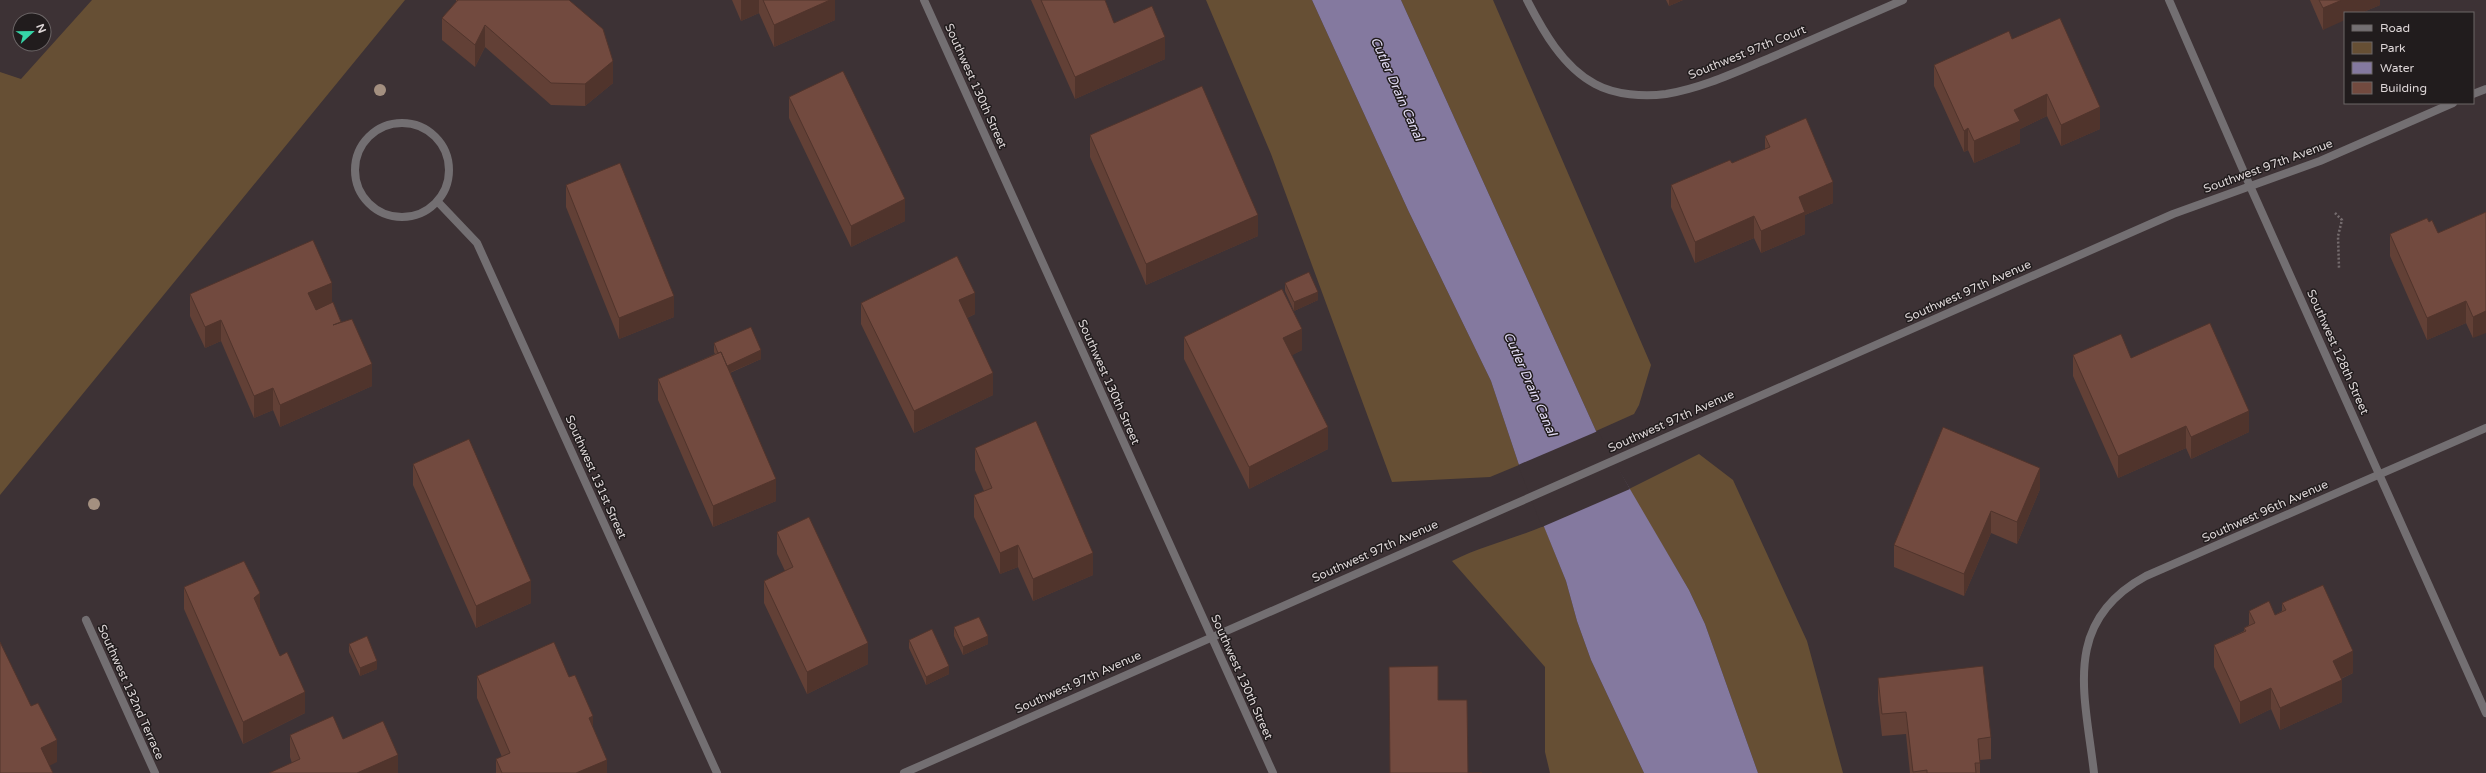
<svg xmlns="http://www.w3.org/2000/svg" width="2486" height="773" font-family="'Varela Round',sans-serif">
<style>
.green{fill:#664f34}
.water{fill:#84799f}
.pier{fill:#3d3235}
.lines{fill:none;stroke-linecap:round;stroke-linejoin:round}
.path{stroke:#756c6e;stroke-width:2.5;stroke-dasharray:2 2;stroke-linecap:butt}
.minor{stroke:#736f72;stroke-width:8}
.tertiary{stroke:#736f72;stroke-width:8}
.tree{fill:#a49080}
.wall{fill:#624036}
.shaded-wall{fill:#50342c}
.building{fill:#724a3f;stroke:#50342c}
.labels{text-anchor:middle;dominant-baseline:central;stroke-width:3;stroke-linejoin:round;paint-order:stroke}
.street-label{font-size:12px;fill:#ddd6d7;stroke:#211c1d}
.water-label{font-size:13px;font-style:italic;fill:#e3ddf6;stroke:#211c1d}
</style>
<rect width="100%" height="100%" fill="#3d3235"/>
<!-- green -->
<path class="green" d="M92,0h313l-405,495v-423l21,7z
M1206,0h106l96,210 83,171 28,84 -29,12 -98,5 -121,-328z
M1401,0h92l158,365 -12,40 -5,9 -38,17z
M1699,454l34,26 74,161 36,132h-85l-53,-149 -16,-34 -60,-101z
M1544,526l22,55 11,40 14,39 53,113h-94l-5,-21v-85l-93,-106c29,-15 61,-22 92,-35z"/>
<!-- water -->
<path class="water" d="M1312,0h89l195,431 93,159 16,34 53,149h-114l-53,-113 -14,-39 -11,-40 -47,-116 -28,-84 -83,-171z"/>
<!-- pier -->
<path class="pier" d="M1598,431l32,58 -88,38 -24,-62z"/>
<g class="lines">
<!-- path -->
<path class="path" d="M2335,213l7,7 -4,16 1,32"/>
<!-- minor -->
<path class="minor" d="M924,0l349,773
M1527,0c16,31 36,67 68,84 20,11 49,13 71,10 37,-6 72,-23 106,-37 44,-19 87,-38 131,-57
M2169,0l81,186
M355 170a47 47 0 1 1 94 0a47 47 0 1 1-94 0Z
M438,202l39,41 240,530
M86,620l69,153
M2094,773c-9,-79 -33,-151 52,-197l340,-148"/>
<!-- tertiary -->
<path class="tertiary" d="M2473,94l13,-5
M2250,186l236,527
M904,773l1269,-559 147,-53 133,-58"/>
</g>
<!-- trees -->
<g class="tree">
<circle cx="380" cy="90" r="6"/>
<circle cx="94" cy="504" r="6"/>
</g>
<!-- wall -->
<path class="wall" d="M456,0h113l44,83 -28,23 -34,-1 -66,-58 -10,20 -33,-27v-22l14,-16z
M732,0h103v20l-61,27 -15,-34 -18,8z
M1031,0h74l9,23 51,36 -90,40z
M1666,0h17l-14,6z
M2310,0h70v5l-19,8h-16l-22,17z
M2012,39l88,90 -39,17 -14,-30 -27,13v14l-46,20 -6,-13 -4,2 -30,-66v-21z
M789,97l116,124 -54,26 -62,-129z
M1090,135l168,101 -112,49 -56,-128z
M1765,136l68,67 -28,12v19l-44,19 -7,-15 -59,25 -24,-56v-22l61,-22 33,-14z
M566,185l108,132 -55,22 -53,-132z
M2486,212l-13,126 -7,-15 -39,17 -37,-84v-22l39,-12 9,11z
M1285,283l33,17 -24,11 -9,-20z
M190,294l142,8 40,84 -92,41 -7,-17 -19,8 -33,-77 -16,7 -15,-32z
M861,303l114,11 -8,4 26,77 -79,38 -53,-109z
M1184,337l118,13 -10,5 36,94 -79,40 -65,-130z
M714,343l47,16 -31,14 46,128 -63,26 -55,-127v-21l57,-25 -1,-2z
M2073,355l58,3 118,74 -58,27 -5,-11 -68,30 -45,-102z
M975,448l118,127 -60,26 -15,-34 -18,7 -26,-57v-22l10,-4 -9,-21z
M413,464l118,139 -55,25 -63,-143z
M2040,489l-23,55 -26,-11 -27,63 -70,-29v-22z
M777,532l91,132 -61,30 -43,-91v-22l21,-10 -8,-17z
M184,587l76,25 45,101 -62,31 -59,-135z
M2282,603l71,70 -12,6 1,23 -62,28 -9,-21 -31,15 -26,-57v-22l30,-14v-3l5,-3v-14l26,4 7,-4z
M954,627l34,17 -25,11 -9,-19z
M909,640l40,34 -23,11 -17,-37z
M349,644l28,25 -17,7 -11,-24z
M477,676l92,1 24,51 14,45h-111v-14l6,-2 -25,-59z
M1878,678l113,59v22l-11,1v13h-70l-4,-39 -24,2 -4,-36z
M290,735l53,4 55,34 -106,-10 -2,-6z"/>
<!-- shaded-wall -->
<path class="shaded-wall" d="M741,0h18v13l-18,8z
M830,0h5v20l-61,27v-22z
M1669,0h14l-14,6z
M2342,0h38v5l-19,8h-16v7l-22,10v-22z
M485,25v22l-10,20v-22z
M1165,37v22l-90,40v-22z
M613,61v22l-28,23v-22z
M2047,94v22l-27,13v14l-46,20v-22l40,-31z
M2100,107v22l-39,17v-21z
M1968,128v22l-4,2v-21z
M1833,182v21l-28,12v19l-44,19v-22l38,-34z
M905,199v22l-54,26v-21z
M1258,215v21l-112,49v-21z
M1754,216v22l-59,25v-21z
M332,283v22l-24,10v-22z
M1318,292v8l-24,11v-9z
M975,293v21l-16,8v-22z
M674,296v21l-55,22v-21z
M2466,301v22l-39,17v-22z
M2486,311v22l-13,5v-21z
M221,320v21l-16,7v-21z
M1302,329v21l-19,10v-22z
M761,350v9l-37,16v-8z
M372,364v22l-92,41v-22z
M993,373v22l-79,38v-22z
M273,388v22l-19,8v-22z
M2249,411v21l-58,27v-22z
M2186,426v22l-68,30v-22z
M1328,427v22l-79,40v-22z
M2040,468v21l-23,55v-22z
M776,479v22l-63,26v-21z
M1991,511v22l-27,63v-22z
M1018,545v22l-18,7v-21z
M1093,553v22l-60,26v-22z
M531,581v22l-55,25v-22z
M260,593v22l-6,-17z
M988,636v8l-25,11v-8z
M868,643v21l-61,30v-22z
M2353,651v22l-20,9v-21z
M377,661v8l-17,7v-8z
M949,666v8l-23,11v-8z
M2342,680v22l-62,28v-22z
M2271,688v21l-31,15v-22z
M305,692v21l-62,31v-22z
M593,716v21l-4,-19z
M57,740v22l-16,8v-22z
M398,755v18h-41z
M607,760v13h-31z"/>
<!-- building -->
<path class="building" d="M458,0h111l34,29 10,32 -28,23 -34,-1 -66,-58 -10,20 -33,-27z
M763,0h67l-56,25z
M1041,0h64l9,23 38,-17 13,31 -90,40z
M2319,0h23l-19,8z
M2060,18l40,89 -39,18 -14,-31 -33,16 6,11 -46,20 -6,-13 -4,3 -30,-66 75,-34 3,8z
M843,71l62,128 -54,27 -62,-129z
M1202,86l56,129 -112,49 -56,-129z
M1806,118l27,64 -34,15 6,15 -44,19 -7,-15 -59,26 -24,-57 59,-25 2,3 38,-16 -5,-11z
M620,163l54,133 -55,22 -53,-133z
M2486,212v99l-13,6 -7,-16 -39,17 -37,-84 37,-16 2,4 3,-2 6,13z
M313,240l19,43 -24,10 8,17 17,-8 8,20 -8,3 19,-6 20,45 -92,41 -7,-17 -19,8 -33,-76 -16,7 -15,-33z
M957,256l18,37 -16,7 34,73 -79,38 -53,-108z
M1309,272l9,20 -24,10 -9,-19z
M1282,289l20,40 -19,9 45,89 -79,40 -65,-130z
M2210,323l39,88 -58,26 -5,-11 -68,30 -45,-101 48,-21 10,24z
M751,327l10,23 -34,16 -6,-14 -3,1 -4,-10z
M721,352l55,127 -63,27 -55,-127z
M1036,421l57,132 -60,26 -15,-34 -18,8 -26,-58 18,-7 -17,-40z
M1943,427l97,41 -23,54 -26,-11 -27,63 -70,-29z
M469,439l62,142 -55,25 -63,-142z
M809,517l59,126 -61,29 -43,-91 29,-14 -16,-35z
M244,561l16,32 -6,5 26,58 7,-4 18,40 -62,30 -59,-135z
M2323,585l30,66 -20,10 9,19 -62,28 -9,-20 -31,14 -26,-57 32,-14 -2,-3 11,-5 -6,-12 20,-10 6,14 11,-5 -4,-7z
M979,617l9,19 -25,11 -9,-20z
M932,629l17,37 -23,11 -17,-37z
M367,636l10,25 -17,7 -11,-24z
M0,642l31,64 7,-3 19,37 -16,8 12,25h-53z
M554,642l15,35 6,-2 18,41 -4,2 18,42 -31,13h-74l-6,-14 14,-6 -33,-77z
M1438,666v34h29l1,73h14h-92l-1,-106z
M1983,666l8,71 -13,2 2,24h-5l1,10h-49v-3l-14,2 -7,-60 -24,2 -4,-36z
M333,716l10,23 40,-18 15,34 -41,18h-88l31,-14 -10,-24z"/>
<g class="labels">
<!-- street labels -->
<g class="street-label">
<text transform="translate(1747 52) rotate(-22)">Southwest 97th Court</text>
<text transform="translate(976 86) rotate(66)">Southwest 130th Street</text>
<text transform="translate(2268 166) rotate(-20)">Southwest 97th Avenue</text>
<text transform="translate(1968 291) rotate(-24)">Southwest 97th Avenue</text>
<text transform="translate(2338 352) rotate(66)">Southwest 128th Street</text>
<text transform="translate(1109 382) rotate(66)">Southwest 130th Street</text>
<text transform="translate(1671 421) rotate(-24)">Southwest 97th Avenue</text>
<text transform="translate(596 477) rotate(66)">Southwest 131st Street</text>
<text transform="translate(2265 511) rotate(-24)">Southwest 96th Avenue</text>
<text transform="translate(1375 551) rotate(-24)">Southwest 97th Avenue</text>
<text transform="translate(1242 677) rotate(66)">Southwest 130th Street</text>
<text transform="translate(1078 682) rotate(-24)">Southwest 97th Avenue</text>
<text transform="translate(131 692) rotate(66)">Southwest 132nd Terrace</text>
</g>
<!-- water labels -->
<g class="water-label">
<text transform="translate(1397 89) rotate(66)">Cutler Drain Canal</text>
<text transform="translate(1530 384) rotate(66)">Cutler Drain Canal</text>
</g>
</g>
<!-- legend -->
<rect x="2344" y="12" width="130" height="92" fill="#211c1d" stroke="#6c6667"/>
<rect x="2352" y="25" width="20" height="6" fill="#736f72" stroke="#6c6667"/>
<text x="2380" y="32" font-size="12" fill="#ddd6d7">Road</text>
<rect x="2352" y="42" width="20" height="12" fill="#664f34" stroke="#6c6667"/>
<text x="2380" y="52" font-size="12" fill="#ddd6d7">Park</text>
<rect x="2352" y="62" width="20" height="12" fill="#84799f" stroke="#6c6667"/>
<text x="2380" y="72" font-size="12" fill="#ddd6d7">Water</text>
<rect x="2352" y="82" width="20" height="12" fill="#724a3f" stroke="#6c6667"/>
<text x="2380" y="92" font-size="12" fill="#ddd6d7">Building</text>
<!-- north arrow -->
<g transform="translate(32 32) rotate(68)"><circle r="19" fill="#211c1d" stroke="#6c6667"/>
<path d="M0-3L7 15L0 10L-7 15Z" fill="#36d4a7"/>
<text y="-6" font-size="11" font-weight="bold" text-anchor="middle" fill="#ddd6d7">N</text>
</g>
</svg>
